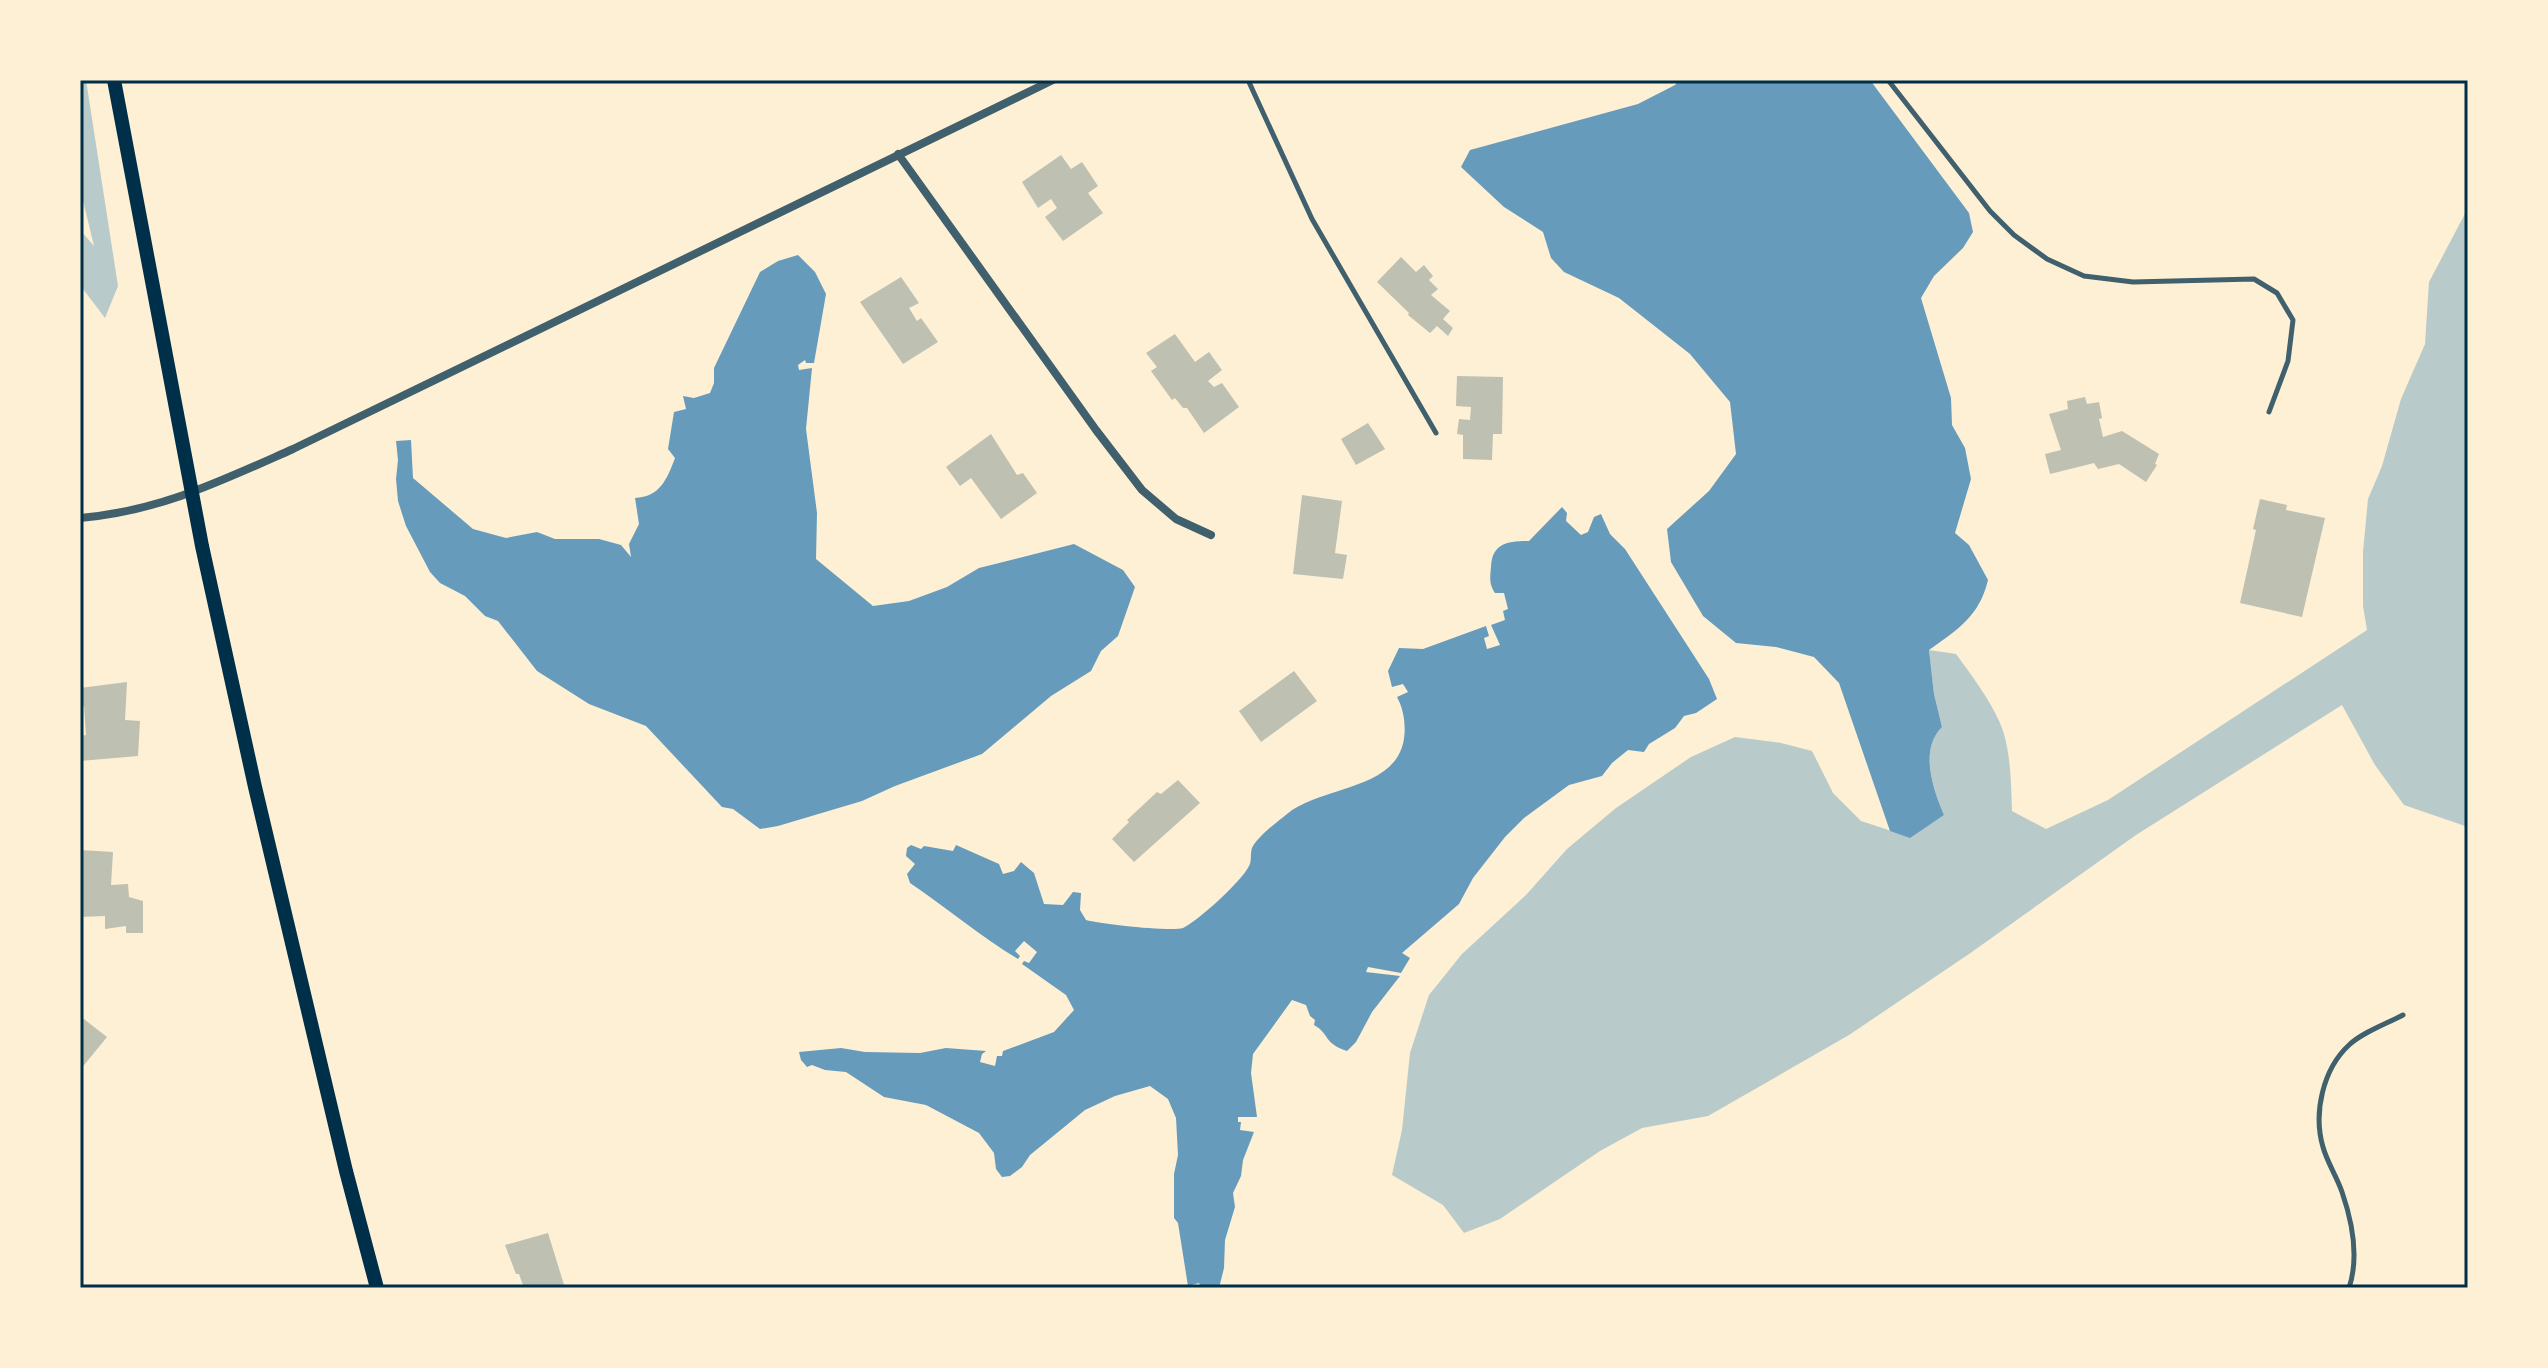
<svg xmlns="http://www.w3.org/2000/svg" width="2548" height="1368" font-family="'Nunito Sans',sans-serif">
<style>
.green{fill:#b9caca}
.water{fill:#669bbc}
.building{fill:#bec0b2}
.lines{fill:none;stroke-linecap:round;stroke-linejoin:round}
.service{stroke:#3f606c;stroke-width:5}
.minor{stroke:#3f606c;stroke-width:8}
.secondary{stroke:#003049;stroke-width:14}
.neatline{fill:none;stroke:#003049;stroke-width:3}
</style>
<rect width="100%" height="100%" fill="#fdf0d5"/>
<!-- green -->
<path class="green" d="M80,80h6l32,206 -13,32 -25,-33v-55l14,16 -14,-58z
M2468,208v619l-64,-22 -29,-40 -33,-60 -206,130 -167,119 -120,81 -141,81 -66,12 -42,23 -100,68 -36,14 -21,-28 -51,-30 10,-45 8,-77 19,-58 33,-41 64,-59 41,-46 49,-41 75,-51 44,-20 46,6 31,8 21,42 28,28 49,16 34,-22c-11,-26 -25,-65 -2,-88l-8,-33 -5,-44 27,4c16,22 33,44 44,69 11,26 11,60 12,88l34,18 62,-29 259,-170 -4,-24v-54l5,-53 14,-33 19,-67 24,-55 4,-62z"/>
<!-- water -->
<path class="water" d="M1679,80h191l99,133 4,19 -10,16 -29,28 -13,22 30,100 1,27 13,23 6,31 -16,54 14,12 19,35c-9,37 -30,49 -59,70l5,44 8,33c-23,23 -9,62 2,88l-34,23 -20,-7 -51,-148 -25,-26 -38,-10 -40,-4 -33,-27 -32,-54 -4,-33 42,-38 27,-37 -6,-52 -40,-48 -71,-56 -55,-26 -13,-14 -8,-26 -39,-25 -43,-40 9,-17 168,-46 37,-19z
M798,255l17,17 11,22 -12,69h-8l-1,-3 -7,5 1,5 13,-2 -6,61 11,84 -1,46 57,47 36,-5 38,-14 32,-19 95,-24 49,26 12,17 -17,49 -17,15 -10,20 -40,25 -69,58 -87,32 -33,15 -84,25 -18,3 -27,-20 -11,-2 -76,-81 -57,-22 -52,-33 -39,-50 -13,-5 -20,-20 -25,-13 -10,-11 -24,-46 -8,-25 -2,-22 2,-19 -2,-19 15,-1 2,38 60,51 33,9 31,-6 18,7h44l22,6 10,12 -2,-13 10,-20 -4,-26c25,-1 32,-19 40,-40l-7,-9 6,-37 12,-3 -3,-13 11,2 16,-5 4,-10v-15l46,-96 18,-11z
M1562,507l5,6 -1,8 15,14 7,-3 6,-15 7,-3 9,20 15,15 84,130 8,20 -21,14 -12,3 -9,12 -26,16 -5,8 -16,-2 -16,13 -10,13 -33,9 -45,33 -19,19 -32,41 -14,26 -57,49 8,5 -9,15 -33,-6 -2,5 34,4 -28,36 -16,30 -9,9c-24,-8 -17,-17 -33,-26l1,-5 -5,-4 -4,-11 -14,-5 -39,54 -2,19 6,44h-19v5h3l-1,8 14,2 -11,28 -2,16 -8,17 2,14 -10,33 -1,28 -5,20h-18l-2,-5 -11,3 -10,-63 -4,-5v-44l4,-19 -2,-37 -8,-19 -18,-13 -35,10 -30,14 -55,45 -8,12 -12,9 -8,1 -6,-8 -2,-16 -15,-20 -53,-28 -42,-8 -38,-25 -21,-2 -13,-5 -5,2 -6,-7 -2,-8 42,-4 24,4 55,1 26,-5 40,3 -4,3 -2,8 15,4 2,-10h5l1,-5 51,-19 20,-22 -8,-15 -44,-31 2,-3 5,2 8,-11 -13,-11 -9,10 5,5 -2,3c-38,-23 -71,-51 -108,-76l-3,-9 8,-10 -9,-8 1,-8 4,-3 10,4 3,-3 29,5 3,-6 43,19 4,10 11,-3 7,-9 13,11 10,31 19,1 10,-13 8,1 -1,17 6,10c14,4 86,12 97,8 16,-8 58,-46 66,-62 3,-5 1,-12 3,-18 5,-11 25,-26 35,-34 30,-25 91,-24 111,-58 10,-16 8,-43 -1,-59l11,-5 -5,-8 -11,3 -4,-16 11,-23 24,1 63,-23 3,10 -5,2 3,11 13,-4 -9,-20 14,-5 -2,-9 5,-2 -4,-16h-9c-6,-9 -5,-15 -4,-26 1,-24 17,-26 38,-26z"/>
<!-- building -->
<path class="building" d="M1061,155l10,14 11,-7 16,24 -10,7 15,20 -40,28 -18,-24 12,-9 -6,-9 -13,9 -16,-26z
M1401,257l15,15 8,-7 9,11 -4,4 9,9 -7,6 19,16 -7,8 10,9 -5,8 -11,-10 -7,7 -22,-18 1,-2 -32,-31z
M901,277l18,26 -10,5 8,13 4,-3 17,24 -35,22 -43,-62z
M1175,334l20,28 14,-10 13,18 -14,11 6,6 8,-4 17,24 -35,26 -17,-25h-4l-8,-10 -3,2 -21,-29 6,-4 -11,-14z
M1457,376l46,1 -1,57h-9l-1,26 -29,-1v-24l-6,-1 2,-15 11,1 1,-13 -15,-1z
M2085,397l2,7 12,-2 3,16 -3,1 4,18 19,-6 37,23 -4,10 2,1 -11,17 -27,-18 -21,5 -4,-6 -44,11 -5,-20 16,-4 -12,-36 19,-5 -1,-8z
M1368,423l17,26 -29,16 -15,-26z
M991,434l26,41 6,-2 14,20 -36,26 -30,-41 -11,8 -14,-19z
M1302,495l40,6 -7,52 12,2 -4,24 -50,-5z
M2260,499l27,6 -1,5 39,8 -23,99 -62,-14 16,-73 -3,-1z
M1294,671l23,30 -56,41 -22,-31z
M127,682l-2,38 15,1 -2,35 -58,5v-25l6,-1 -2,-29 -4,1v-19z
M1178,780l22,23 -66,59 -22,-23 17,-17 -2,-2 30,-28 4,2z
M80,850l33,2 -2,33 17,-1 1,13 14,4v32h-17v-7l-21,3v-13l-25,1z
M80,1016l27,21 -27,33z
M548,1233l17,55h-41l-5,-14h-3l-11,-29z"/>
<g class="lines">
<!-- service -->
<path class="service" d="M1248,80l64,139 124,214
M1888,80l102,131 24,24 33,24 37,17 49,6 121,-3 23,14 16,27 -5,41 -19,51
M2349,1288c10,-30 3,-67 -7,-96 -5,-15 -15,-30 -19,-45 -10,-34 0,-78 26,-102 14,-13 37,-21 54,-30"/>
<!-- minor -->
<path class="minor" d="M898,154l198,276 46,60 34,29 35,16
M80,518c80,-7 141,-37 213,-69l760,-369"/>
<!-- secondary -->
<path class="secondary" d="M114,80l88,466 53,241 91,384 31,117"/>
</g>
<!-- border -->
<rect width="2548" height="1368" fill="none" stroke="#fdf0d5" stroke-width="164"/>
<rect x="82" y="82" width="2384" height="1204" class="neatline"/>
</svg>
